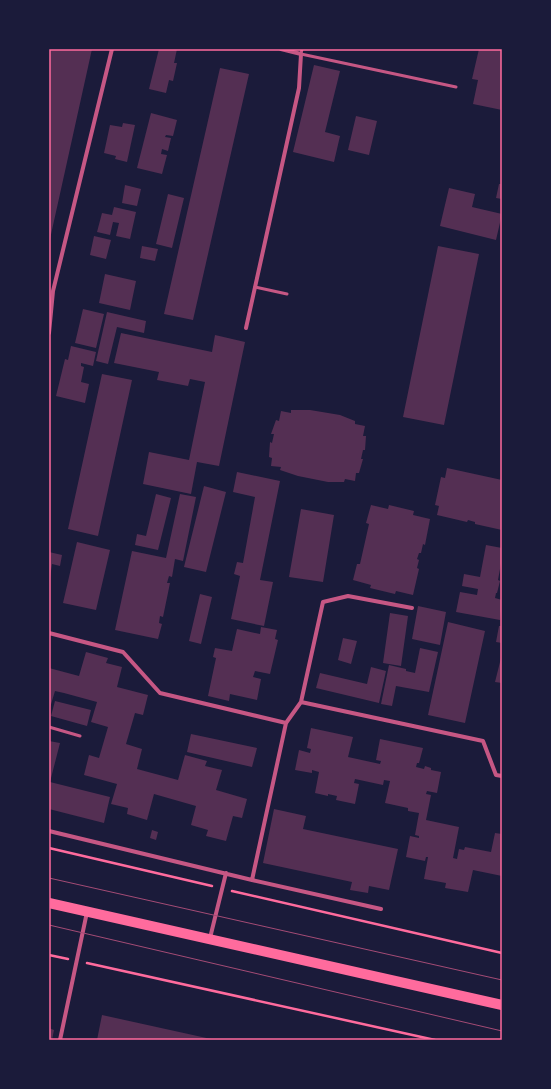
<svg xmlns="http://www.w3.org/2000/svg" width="551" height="1089" font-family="'Work Sans',sans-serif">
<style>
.building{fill:#542f53}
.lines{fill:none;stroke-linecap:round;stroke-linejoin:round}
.path{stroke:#ff6b9d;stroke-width:2.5}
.service{stroke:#c65784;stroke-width:3}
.minor{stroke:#c65784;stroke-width:4}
.primary{stroke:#ff6b9d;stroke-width:10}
.tram{stroke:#a44b75;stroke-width:1}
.neatline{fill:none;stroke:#ff6b9d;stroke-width:1.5}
</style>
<rect width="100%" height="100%" fill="#1b1b3a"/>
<!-- building -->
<path class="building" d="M49,49h43l-42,190h-1z
M159,49h18l-3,14h3l-4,18 -4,-1 -3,13 -17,-4z
M479,49h23v61l-29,-6 5,-24 -6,-1z
M314,65l26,6 -15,61 15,4 -6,26 -41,-10z
M220,68l29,6 -56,246 -29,-6z
M151,113l26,7 -4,16 -7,-1 -1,2 6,1 -3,13 -6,-2 -1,5 6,1 -5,19 -25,-6z
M356,116l21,5 -8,34 -21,-5z
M123,123l12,2 -8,37 -12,-3 1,-3 -12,-3 6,-28 12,2z
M499,184h3v15l-6,-1z
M125,185l16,4 -4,17 -15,-3z
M449,188l26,6 -3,13 30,7 -6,26 -56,-14z
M168,194l16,4 -12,50 -16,-4z
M114,207l22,5 -6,27 -14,-3 3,-13 -6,-1 -3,13 -13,-3 5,-19 10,2z
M94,236l17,4 -5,19 -16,-4z
M142,246l16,3 -3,12 -15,-3z
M438,246l41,8 -35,171 -41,-8z
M105,274l31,7 -6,29 -31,-7z
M83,309l21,5 -8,34 -21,-5z
M107,312l39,9 -2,12 -27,-6 -9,37 -12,-3z
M121,333l91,19 3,-17 30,7 -26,124 -22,-4 -6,32 -48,-10 6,-32 40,8 16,-78 -15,-3 -2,7 -31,-6 2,-8 -45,-9z
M71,346l25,6 -3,14 -12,-3v3l3,1 -3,15 8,2 -4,19 -29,-7 9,-37 3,1z
M102,374l30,6 -34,156 -30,-7z
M291,410h19l30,5 15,6v3l10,2 -2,10h3l-1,14h-2l-2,9h2l-4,14h-3l-1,8 -10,-2 -1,3h-16l-30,-6 -18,-6 1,-3 -10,-1 1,-8 -3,-1 1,-15 2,1 2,-9h-3l5,-14 3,1 2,-10 10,2z
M447,468l55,12v50l-27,-6v-2l-7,-2 -1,2 -30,-7 2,-9 -4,-1 6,-28 4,1z
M237,472l43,9 -20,99 13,2 -9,44 -33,-7 9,-43 -6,-2 3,-12 6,1 12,-66 -22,-5z
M204,486l22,6 -20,80 -22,-5z
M156,494l15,4 -13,52 -23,-5 2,-11 9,2z
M180,494l16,3 -13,64 -8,-2 -3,18 -3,-1 -2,7h3l-7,34 -3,-1 -1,7 3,1 -4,15 -43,-9 17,-79 34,7z
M371,505l17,4 1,-4 25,6 -1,4 17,4 -5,26 -2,-1 -2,9h-2l-2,6 2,1 -2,8 2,1 -6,26 -17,-4 -1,3 -25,-6 1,-3 -18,-5 4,-16h3l9,-40 -3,-1z
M301,509l33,6 -11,67 -34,-5z
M77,542l33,8 -14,60 -33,-7z
M486,545l16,3v10l-4,22 2,1 -3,12h-1l-1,5 7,2 -2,20 -44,-8 4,-20 17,3 1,-6 -16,-3 2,-12 16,3z
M49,552l13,3 -2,11 -8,-2 -2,14z
M200,594l12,3 -11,47 -12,-3z
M418,606l28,6 -6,33 -28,-6z
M390,613l18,3 -7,50 -18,-3z
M448,622l37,9 -20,92 -37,-8z
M499,626h3v17l-6,-1z
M261,627l16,3 -2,9 3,1 -8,34 -15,-3 -2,6 8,2 -4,21 -27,-6 -1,7 -21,-5 8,-38 -3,-1 2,-9 17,3 5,-22 23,5z
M343,638l14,3 -6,23 -13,-4z
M420,648l18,4 -9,40 -33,-6 -4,20 -11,-2 8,-39 17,4v2l9,2z
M86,652l22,6 -2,5 16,4 -5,20 31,8 -5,20 -8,-2 -9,31 16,5 -5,20 41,11 7,-25 22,6 -2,5 17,4 -6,20 31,9 -5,19 -9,-2 -7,25 -20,-5 2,-6 -17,-5 5,-19 -42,-12 -7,26 -20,-6 1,-6 -17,-4 6,-20 -33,-9 5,-20 10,3 9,-31 -17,-5 6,-20 -33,-9 -9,-2 -6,20v-43l30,8z
M501,658l1,1v24l-7,-1z
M371,667l15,4 -7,32 -63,-15 4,-15 47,11z
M55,701l36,9 -4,16 -36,-10z
M311,728l42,9 -5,20 32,7 1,-3 -5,-1 4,-21 43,9 -4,15h-2l-1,4 8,2 1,-3 6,2v2l10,2 -4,21 -10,-2 -1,3 5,1 -5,25 33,7 -6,31 4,1 2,-10 5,1 1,-3 26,5 4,-19 7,1v42l-29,-6 -5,22 -23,-4 1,-5 -22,-4 4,-22h-2l-1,4 -19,-4 4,-21 9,2v-2l-4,-1 4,-22 -11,-2v-3l-23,-5 5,-22 -6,-1 -1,5 -28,-6 -1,4 5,1 -4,20 -19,-4 1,-4 -9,-2v2l-13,-3 4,-21 -7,-2v3l-17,-3 4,-20 11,3 1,-4 -4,-1z
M191,734l66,14 -5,19 -65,-15z
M49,741l11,2 -10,39 60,15 -6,26 -55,-14z
M274,809l32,7 -3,13 95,20 -9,41 -20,-4 -1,7 -18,-3 2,-8 -89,-19z
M152,830l6,2 -2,8 -6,-2z
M102,1015l109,24v1h-114z
M49,1028l5,2 -2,10h-3z"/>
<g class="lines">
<!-- path -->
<path class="path" d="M49,848l163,38
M232,891l270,62
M49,955l19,4
M87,963l348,77"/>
<!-- service -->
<path class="service" d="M302,49l-1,5 155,33
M255,287l32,7
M49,727l31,9"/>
<!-- minor -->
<path class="minor" d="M246,328l53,-240 2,-34 -20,-5
M49,333l4,-42 59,-242
M49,633l74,19 37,41 126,30 15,-21 182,39 13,34 6,1
M301,702l22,-100 25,-6 64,12
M286,723l-34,157 129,29
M49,831l203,49
M210,938l16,-65
M60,1040l27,-128"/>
<!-- primary -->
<path class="primary" d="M49,903l453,102"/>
<!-- tram -->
<path class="tram" d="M49,878l453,102
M49,925l453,106"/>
</g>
<!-- border -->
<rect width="551" height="1089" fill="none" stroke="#1b1b3a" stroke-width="100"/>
<rect x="50" y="50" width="451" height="989" class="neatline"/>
</svg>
